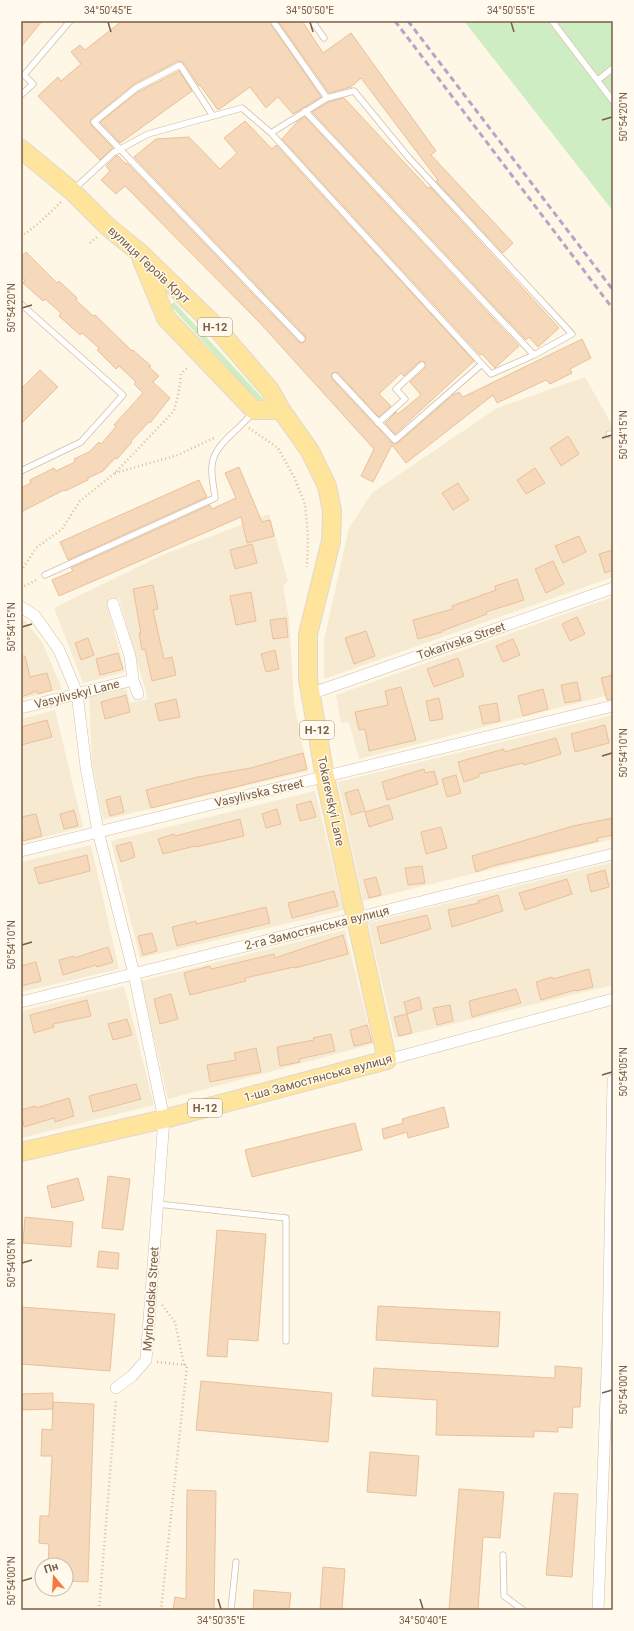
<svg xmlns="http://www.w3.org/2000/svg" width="634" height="1631" font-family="Roboto,sans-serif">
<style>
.residential{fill:#f6ead2}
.green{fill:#cfedc2}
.building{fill:#f6d8ba;stroke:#eac099}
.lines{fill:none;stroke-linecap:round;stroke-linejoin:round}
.service-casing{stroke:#d1bfa9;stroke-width:7}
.minor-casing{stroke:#d1bfa9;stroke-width:12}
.primary-casing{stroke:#dfd8d3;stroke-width:20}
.path{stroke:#dbbc9d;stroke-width:2.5;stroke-dasharray:1 3;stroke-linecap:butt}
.service{stroke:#fff;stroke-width:5.5}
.minor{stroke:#fff;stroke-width:11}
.primary{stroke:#ffe49b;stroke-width:18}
.rail{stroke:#bba2c9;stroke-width:3;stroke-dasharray:6 4;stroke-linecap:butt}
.ticks{fill:none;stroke:#795e47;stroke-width:1.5}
.labels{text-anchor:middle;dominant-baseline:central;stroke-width:3;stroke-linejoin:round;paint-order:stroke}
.shield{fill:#fffaed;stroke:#a18d79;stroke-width:1}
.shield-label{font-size:11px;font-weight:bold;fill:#795e47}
.street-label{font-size:12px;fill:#795e47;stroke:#fffaed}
.neatline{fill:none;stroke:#795e47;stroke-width:1.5}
.ticks-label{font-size:10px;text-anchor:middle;fill:#795e47}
</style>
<rect width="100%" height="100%" fill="#fef7e5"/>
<!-- residential -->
<path class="residential" d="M585,377l28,50v150l-289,102v-39l25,-112 23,-35 125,-85z
M269,514l19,67 -5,5 6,33 5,85 14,67 -205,49 -11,-57 -3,-66 37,-9 4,15 18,-4 -29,-100 -12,5 18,68 -42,11 -29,-75 106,-52z
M613,597v97l-254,65 -10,-37 -8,1 -5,-28z
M21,616l21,26 20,47 -41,10z
M55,710l28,117 -62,16v-124z
M613,715v124l-250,62 -25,-119z
M315,791l29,119 -204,48 -29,-117z
M91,845l28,124 -98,23v-130z
M613,862v123l-218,53 -27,-115z
M345,930l28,114 -205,55 -27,-118z
M124,986l30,119 -133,33v-127z"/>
<!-- green -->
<path class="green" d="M464,21h149v190z
M174,302l91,99 -8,-1 -87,-95z"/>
<!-- building -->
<path class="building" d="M21,21h21l-21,26z
M122,21h147l52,76 -28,17 -15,-17 -12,11 -16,-21 -32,23 -18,-25 -1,1 -15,-23 -6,-2 -44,23 -43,35v6l22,23 -13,12 -62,-64 20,-19 3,4 20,-17 -10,-12 9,-7 5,5z
M278,21h24l21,32 28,-20 85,118 -5,4 82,88 -10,10 -67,-72 2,-1 -77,-102 -10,9 -22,6z
M179,71l13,20 -72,52 -20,-21 38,-30z
M344,98l84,90 2,-1 129,141 -21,19 -9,-10 -3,3 -214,-228 17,-10z
M305,117l214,229 -23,21 -1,1 -13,-14 -2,1 -198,-216 16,-18z
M245,121l27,28 4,-4 198,216 -79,73 -10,-11 11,-11 2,2 23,-19 -11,-13 15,-14v-6h-6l-15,14 -3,-3 -22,21 12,12 -12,11 -41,-44h-6v6l60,64h6l55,-48 6,-3 4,5 119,-58 9,19 -21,11 2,4 -22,11 -4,-4 -49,23 -4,-8 -87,68 -14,-18 -19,37 -12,-6 13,-27 -113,-125 -136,-138 -9,8 -15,-14 9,-9 -4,-5 11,-11 9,9 1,-1 172,179 4,1 3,-3 -1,-4 -171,-179 22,-18 33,-2 31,32 17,-16 -13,-15z
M26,252l31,31 2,-2 18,17 -1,2 17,16 2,-1 37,36 1,-1 18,16 -2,1 10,9 -6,6 17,16 -20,25 -1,-1 -18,19 1,1 -15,17 -2,-1 -12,13 -15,7v2l-23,11 -1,-1 -43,22v-24l10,-5 -1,-3 24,-12 2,3 19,-9 -1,-3 15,-7 10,-10 2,2 15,-17 -2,-2 29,-32 -9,-9 2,-2 -17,-16 -3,3 -19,-19 2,-2 -17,-15 -2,2 -21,-19 2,-3 -16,-14 -2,2 -20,-18 2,-3 -4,-3v-20z
M40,370l18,17 -37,37v-35z
M568,436l11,18 -18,12 -11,-18z
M239,467l23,55 8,-2 4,16 -27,7 -6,-26 -182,79 -7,-16 21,-9 -2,-3 139,-63 2,4 24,-11 -11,-25z
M535,468l10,15 -19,11 -9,-14z
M199,480l8,17 -139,63 -8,-18z
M458,483l11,17 -16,10 -11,-17z
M579,536l7,16 -23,11 -8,-17z
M252,544l5,19 -22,6 -5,-19z
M613,550v20l-8,3 -6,-19z
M553,561l11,23 -18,9 -11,-24z
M517,579l7,21 -38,12 1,2 -45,17v1l-24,7 -5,-19 40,-11 -1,-3 44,-16 -1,-4z
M153,585l5,24 -5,1 11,49 8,-2 4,18 -24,6 -7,-32 -3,1 -3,-17h2l-8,-44z
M251,592l5,29 -20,4 -6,-29z
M577,617l8,17 -15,7 -8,-17z
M286,618l2,19 -15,2 -3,-19z
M366,631l9,25 -21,8 -9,-26z
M88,638l6,17 -13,5 -6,-17z
M513,639l7,16 -17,7 -7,-16z
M275,650l4,19 -13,3 -5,-18z
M118,653l5,16 -23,6 -4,-16z
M21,656h4l5,21 17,-4 5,17 -14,4 -1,-3 -16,6z
M458,658l6,18 -30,11 -7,-18z
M613,675v24l-6,1 -6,-22z
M577,682l4,18 -16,3 -4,-18z
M401,687l15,53 -47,11 -4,-22 -6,1 -4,-18 33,-7 -3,-14z
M543,689l5,20 -25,7 -5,-20z
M126,695l4,17 -25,7 -4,-17z
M439,698l4,21 -13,2 -4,-20z
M176,699l4,18 -21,4 -4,-17z
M497,703l3,18 -17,3 -4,-18z
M47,720l5,17 -31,8v-18z
M605,725l4,18 -34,9 -4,-18z
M556,738l5,16 -37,11 -1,-2 -44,11v3l-15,5 -6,-20 46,-13v3z
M303,753l4,16 -156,39 -5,-18 52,-13 53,-9z
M424,769l1,4 9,-2 4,13 -51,16 -5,-18z
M456,775l5,18 -14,4 -5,-18z
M358,789l7,22 -14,4 -6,-22z
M120,796l4,16 -14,4 -4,-16z
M311,801l5,16 -16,4 -4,-16z
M389,805l4,14 -24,8 -4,-15z
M277,809l4,15 -15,4 -4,-14z
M74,810l4,16 -14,3 -4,-15z
M36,814l6,22 -19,5 -2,-24z
M613,818v17l-16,3 1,3 -106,25 -16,6 -4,-16 101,-30z
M240,819l4,17 -48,11 -1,-1 -32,8 -5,-15 16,-5 1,2z
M441,827l6,21 -21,6 -5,-22z
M131,842l4,15 -14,5 -5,-16z
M87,855l3,16 -51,13 -5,-16z
M422,866l3,17 -17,2 -3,-17z
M605,870l4,17 -18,5 -4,-17z
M376,877l5,18 -12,3 -5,-18z
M567,879l5,15 -47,16 -6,-17z
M334,891l4,15 -46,12 -4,-15z
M498,895l5,16 -51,16 -4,-17 31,-7 -1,-2z
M266,907l4,16 -93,23 -5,-19 24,-6v3z
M427,915l4,14 -50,15 -4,-17z
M152,933l5,18 -14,4 -5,-19z
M343,935l5,19 -53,14 -1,-1 -49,11 1,3 -56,14 -6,-22 26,-7 1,3 63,-15 1,4z
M108,947l5,15 -16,5 -1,-2 -33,10 -4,-15 15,-4v2z
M36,962l5,19 -20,5v-20z
M589,969l4,18 -17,4 -1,-1 -34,10 -5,-18 16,-5 1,2z
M516,989l5,14 -49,14 -3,-16z
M171,994l7,25 -18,5 -6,-25z
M419,997l3,12 -15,5 -3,-12z
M87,1000l4,16 -38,8 1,3 -20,6 -4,-18z
M450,1005l3,16 -16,4 -4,-17z
M407,1014l5,19 -13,3 -5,-19z
M127,1019l5,16 -19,5 -5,-16z
M367,1025l5,17 -18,4 -4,-16z
M331,1034l4,17 -36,8 1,3 -20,4 -3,-19 37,-7 -1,-2z
M256,1048l5,24 -51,10 -3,-17 29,-5 -2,-7z
M136,1084l5,15 -48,13 -4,-16z
M69,1098l5,18 -19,6 -1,-4 -30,9 -3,-17 14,-4 1,2z
M444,1107l5,20 -41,11 -1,-6 -23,7 -2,-10 21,-6 -1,-4z
M355,1123l7,27 -110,27 -7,-27z
M108,1176l22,3 -7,51 -21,-2z
M78,1178l6,22 -32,8 -5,-22z
M25,1217l48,5 -2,25 -48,-4z
M217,1230l49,4 -8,107 -30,-2 -1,18 -20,-1z
M99,1251l20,2 -1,16 -21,-2z
M378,1306l122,6 -2,35 -122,-7z
M21,1307l94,7 -5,57 -89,-7z
M555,1366l27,2 -2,39h-7l-1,21 -14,-1v5l-24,-1v6l-98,-2 1,-35 -65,-4 2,-28 181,10z
M201,1381l131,12 -4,49 -132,-12z
M53,1393v16l-32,1v-16z
M53,1402l41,2 -6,178 -22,-1v-16h-18l1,-21 -10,-1 1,-27h9l3,-60h-11l1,-27 10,1z
M370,1452l49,4 -3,40 -49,-4z
M459,1489l45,3 -4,46 -17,-1 -5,73h-29z
M187,1490l29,1 -2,119h-41l2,-13 11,2z
M554,1493l24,1 -6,83 -26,-2z
M323,1567l22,2 -3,41h-22z
M254,1590l37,3 -2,17h-36z"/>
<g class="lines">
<defs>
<path id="service" d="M312,21l12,17
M552,21l61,80
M598,80l15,-12
M21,95l12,-11 -9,-9 46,-54
M305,111l229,244
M213,116l-33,-51 -44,23 -42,34 208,217
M271,133l56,-35 -54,-77
M73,190l40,-37 35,-19 94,-26 29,25 220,241 43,-19 38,-21 -163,-176 -55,-67 -27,7
M21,304l102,91 -42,47 -60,29
M335,376l60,64 87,-76
M378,423l27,-24 -9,-10 26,-24
M609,434l4,1
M45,575l170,-77c-1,-10 -4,-21 -3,-32 1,-22 28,-36 41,-54
M158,1204l128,14v123
M503,1555l1,41 19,14
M231,1610l5,-48"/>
<path id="minor" d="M113,604l17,52 3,24 5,14
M21,607l14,9 24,34 18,43 9,74 12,64 36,143 30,145 -18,241 -14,16 -16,12
M310,694l303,-106
M21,708l112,-28
M21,851l592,-145
M21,1002l592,-148
M387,1060l226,-61
M598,1610l10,-266 5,-264"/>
<path id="primary" d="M21,149l51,42 36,36 32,26 72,70 58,67 11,20 29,41 17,35 5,25 -1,30 -23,93v45l17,98 62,283 -223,59 -143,33
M142,260l24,58 88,92h27"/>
</defs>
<!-- service casing -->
<use href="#service" class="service-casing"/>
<!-- minor casing -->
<use href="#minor" class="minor-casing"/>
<!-- primary casing -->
<use href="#primary" class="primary-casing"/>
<!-- path -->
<path class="path" d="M21,231l4,3 14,-11 23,-22
M90,243l7,-6
M249,428l29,20 16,29 11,27 3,32 -1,31
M115,473l63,-18 38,-18
M21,571l15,-23 26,-19 18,-28 35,-28 59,-62 5,-20 2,-17 7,-7
M21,588l17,-9
M162,1305l13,17 9,43
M157,1362l30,3 -26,245
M99,1610l17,-211"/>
<!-- service -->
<use href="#service" class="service"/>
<!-- minor -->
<use href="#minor" class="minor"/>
<!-- primary -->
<use href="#primary" class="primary"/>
<!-- rail -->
<path class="rail" d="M395,21l218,288
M408,21l205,269"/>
</g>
<!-- ticks -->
<path class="ticks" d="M108,22l3,10M310,22l3,10M511,22l3,10M602,120l10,-3M22,308l10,-3M602,438l10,-3M22,627l10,-3M602,756l10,-3M22,945l10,-3M602,1075l10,-3M22,1263l10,-3M602,1393l10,-3M22,1581l10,-3M218,1599l3,10M420,1599l3,10"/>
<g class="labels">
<!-- shield labels -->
<g class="shield">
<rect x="198" y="318" width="34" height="18" rx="3"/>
<rect x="300" y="721" width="34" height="18" rx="3"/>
<rect x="188" y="1099" width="34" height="18" rx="3"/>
</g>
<g class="shield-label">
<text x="215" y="327">Н-12</text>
<text x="317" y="730">Н-12</text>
<text x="205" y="1108">Н-12</text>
</g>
<!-- street labels -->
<g class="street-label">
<text transform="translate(149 265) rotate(43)">вулиця Героїв Крут</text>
<text transform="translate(461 641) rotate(-19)">Tokarivska Street</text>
<text transform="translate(77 694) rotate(-14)">Vasylivskyi Lane</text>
<text transform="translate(259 793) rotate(-13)">Vasylivska Street</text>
<text transform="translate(331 801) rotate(78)">Tokarevskyi Lane</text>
<text transform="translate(317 928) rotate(-14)">2-га Замостянська вулиця</text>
<text transform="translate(318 1078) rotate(-15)">1-ша Замостянська вулиця</text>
<text transform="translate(151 1299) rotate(-86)">Myrhorodska Street</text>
</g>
</g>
<!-- border -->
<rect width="634" height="1631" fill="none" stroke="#fffaed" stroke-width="44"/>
<!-- north arrow -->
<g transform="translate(54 1577) rotate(342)"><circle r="19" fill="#fffaed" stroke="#c9bcab"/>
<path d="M0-3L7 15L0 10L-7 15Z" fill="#f27a40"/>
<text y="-6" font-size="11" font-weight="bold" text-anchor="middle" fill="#795e47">Пн</text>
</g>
<rect x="22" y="22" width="590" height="1587" class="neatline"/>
<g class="ticks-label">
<text x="108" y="14">34°50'45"E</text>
<text x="310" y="14">34°50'50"E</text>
<text x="511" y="14">34°50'55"E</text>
<text transform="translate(623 117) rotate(-90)" y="4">50°54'20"N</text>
<text transform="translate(11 308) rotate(-90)" y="4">50°54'20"N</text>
<text transform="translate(623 435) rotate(-90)" y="4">50°54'15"N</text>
<text transform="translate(11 627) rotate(-90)" y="4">50°54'15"N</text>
<text transform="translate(623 753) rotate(-90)" y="4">50°54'10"N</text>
<text transform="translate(11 945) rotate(-90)" y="4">50°54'10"N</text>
<text transform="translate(623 1072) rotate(-90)" y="4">50°54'05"N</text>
<text transform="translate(11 1263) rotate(-90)" y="4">50°54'05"N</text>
<text transform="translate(623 1390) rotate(-90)" y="4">50°54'00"N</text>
<text transform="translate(11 1581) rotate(-90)" y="4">50°54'00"N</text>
<text x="221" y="1624">34°50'35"E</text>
<text x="423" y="1624">34°50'40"E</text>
</g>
</svg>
